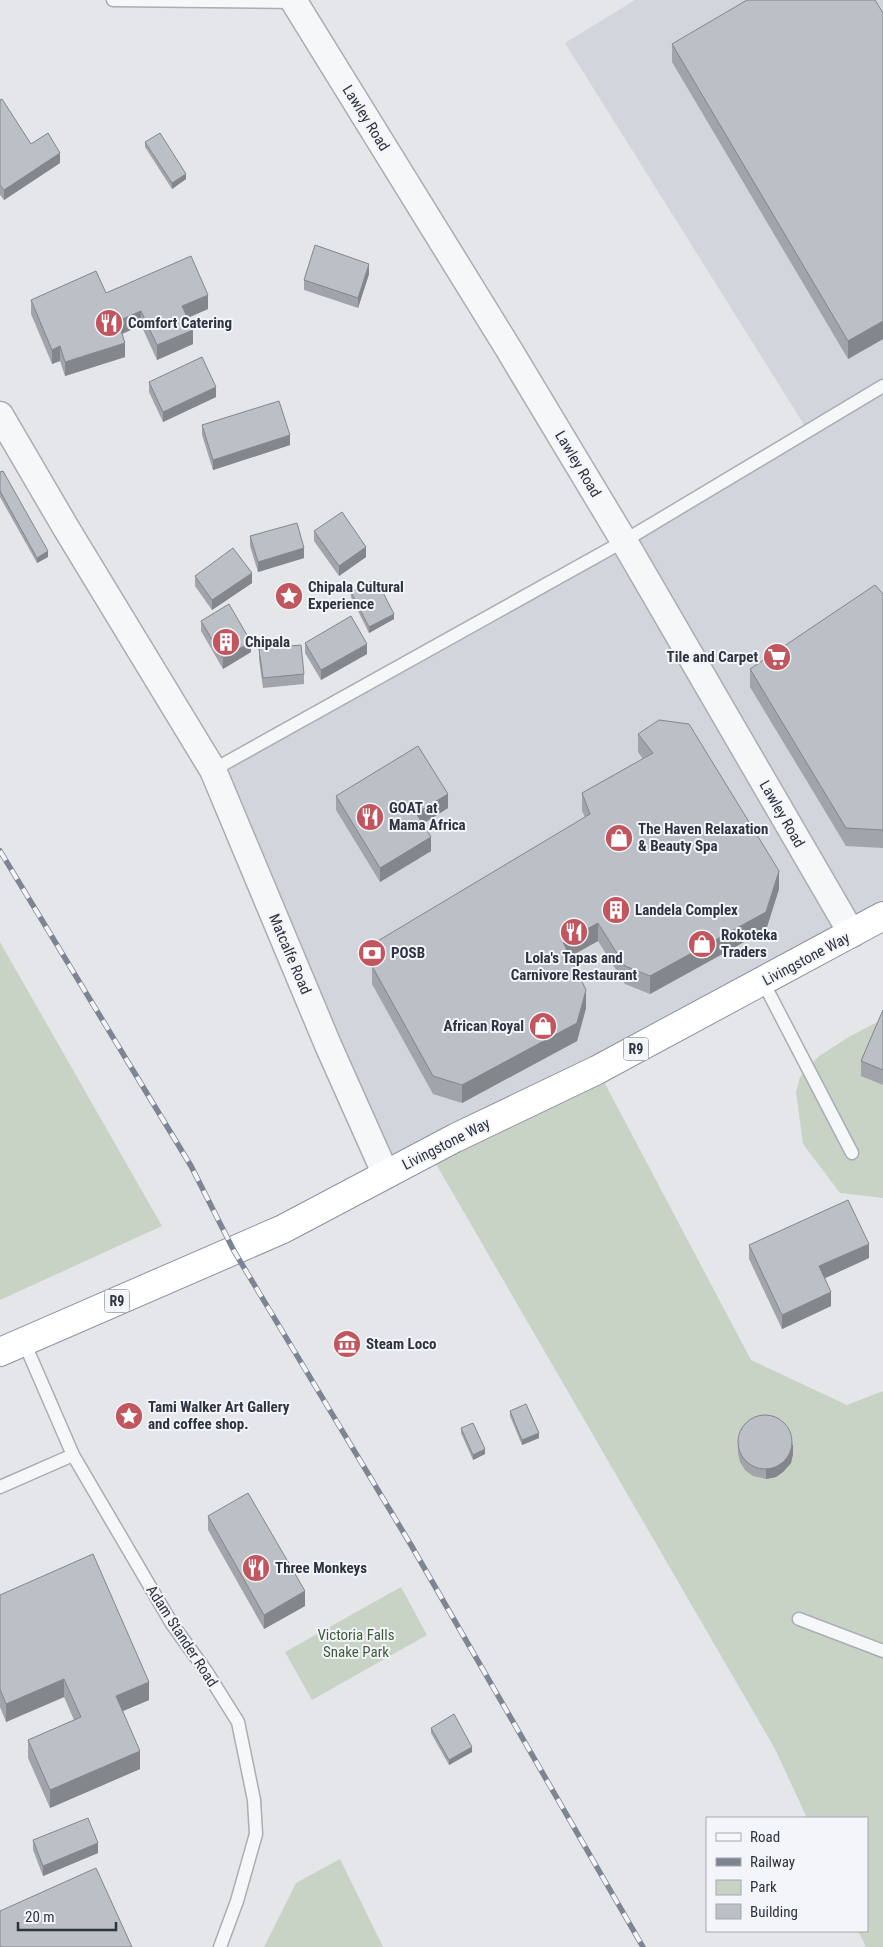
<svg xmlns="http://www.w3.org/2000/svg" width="883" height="1947" font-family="'Roboto Condensed',sans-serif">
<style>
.built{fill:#d2d5dc}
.green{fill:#c8d3c6}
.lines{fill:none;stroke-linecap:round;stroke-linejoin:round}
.lane-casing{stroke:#a9adb4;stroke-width:15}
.street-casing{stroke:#a9adb4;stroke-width:29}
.highway-casing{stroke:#8c939f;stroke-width:30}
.lane{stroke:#f6f7f9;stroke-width:12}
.street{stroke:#f6f7f9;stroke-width:26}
.highway{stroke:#fff;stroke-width:28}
.rail-casing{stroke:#7e8592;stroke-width:5.5}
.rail{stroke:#f3f5f8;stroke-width:4;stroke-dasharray:11;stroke-linecap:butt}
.wall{fill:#a1a4aa}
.shaded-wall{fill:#83868b}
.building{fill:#bbbfc6;stroke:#83868b}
.labels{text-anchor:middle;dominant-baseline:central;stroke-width:4;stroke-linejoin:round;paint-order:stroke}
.shield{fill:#f3f5f8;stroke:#686d78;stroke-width:1}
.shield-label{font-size:14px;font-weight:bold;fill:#2d3341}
.street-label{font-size:15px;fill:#2d3341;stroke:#f3f5f8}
.poi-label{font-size:15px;font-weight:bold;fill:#2d3341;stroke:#f3f5f8;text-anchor:start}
.park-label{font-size:15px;fill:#3f5b3c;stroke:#f3f5f8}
</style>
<rect width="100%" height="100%" fill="#e4e6ea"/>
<!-- built -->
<path class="built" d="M635,0h248v916l-497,259 -173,-405 595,-339 -243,-388z"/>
<!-- green -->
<path class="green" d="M0,942l162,284 -162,74z
M883,1019v179l-43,-5 -37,-49 -7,-52 4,-15 18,-20 29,-19z
M602,1078l149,282 96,45 36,-14v556h-17l-8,-16h9v-113h-60l-32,-69 -339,-585z
M401,1587l26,48 -115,65 -27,-48z
M340,1859l43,88h-119l32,-64z"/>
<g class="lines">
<defs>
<path id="lane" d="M113,0l181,2
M213,770l411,-229 259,-155
M763,982l89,171
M24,1342l49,113 99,169 34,47 32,51 16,78 2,34 -19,67 -17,46
M0,1487l73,-32
M799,1619l84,32"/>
<path id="street" d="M293,0l215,348 116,193 228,393
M0,415l66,113 147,242 115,275 58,130"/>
<path id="highway" d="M0,1352l283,-123 172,-91 142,-68 286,-154"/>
</defs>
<!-- lane casing -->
<use href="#lane" class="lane-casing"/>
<!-- street casing -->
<use href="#street" class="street-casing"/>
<!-- highway casing -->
<use href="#highway" class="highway-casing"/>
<!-- lane -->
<use href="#lane" class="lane"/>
<!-- street -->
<use href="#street" class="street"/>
<!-- highway -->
<use href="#highway" class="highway"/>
<defs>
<path id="rail" d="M0,851l191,315 43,85 177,294 232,402"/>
</defs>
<!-- rail casing -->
<use href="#rail" class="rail-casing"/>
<!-- rail -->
<use href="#rail" class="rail"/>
</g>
<!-- wall -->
<path class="wall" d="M883,13v326l-35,20 -176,-297v-18z
M0,100l31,44 29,19 -56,37 -4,-5z
M145,142l41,37 -14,10 -27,-42z
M369,274l-11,34 -54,-18v-10z
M106,293l102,16 -20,9 5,26 -36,16 -16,-35 -19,9 3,23 -60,19 -5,-15 -8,3 -21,-50v-14z
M149,382l67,15 -53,25 -14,-30z
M202,425l88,20 -77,25 -11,-35z
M0,472l48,85 -11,6 -37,-66z
M314,531l52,26 -27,19 -25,-35z
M250,536l54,22 -46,14 -8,-26z
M195,576l57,7 -40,27 -17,-24z
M351,592l43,27 -25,14 -18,-36z
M883,594v254l-37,-2 -96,-159v-18z
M201,621l50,31 -28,17 -22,-38z
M305,643l62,11 -46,26 -16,-27z
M259,649l45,25v10l-41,4 -4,-29z
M638,734l141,155 -13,41 -116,64 -25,-10 -27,-43 -28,16 16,51 -9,33 -115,62 -29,-9 -61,-110v-18l213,-149 -3,-6v-18l61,-34 -5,-7z
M336,796l112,12 -25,16 8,27 -51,31 -44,-72z
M883,1010v75l-22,-9v-15z
M749,1245l120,13 -44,20 6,28 -49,23 -33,-70z
M510,1411l29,27 -17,7 -12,-29z
M461,1428l24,26 -12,6 -12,-27z
M738,1443l55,11 -2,9 -8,9 -7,5 -10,2 -13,-3 -8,-6 -5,-8 -2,-9z
M208,1516l97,90 -41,23 -56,-99z
M0,1595l149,105 -26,11 17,58 -90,39 -22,-50v-18l46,-20 -10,-23 -58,25 -6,-15z
M431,1728l41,24 -23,13 -18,-32z
M33,1840l65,13 -55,23 -10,-26z"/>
<!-- shaded-wall -->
<path class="shaded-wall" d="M60,153v10l-56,37v-10z
M186,174v5l-14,10v-6z
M369,264v10l-11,34v-10z
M208,295v14l-26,11v-14z
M141,311v14l-23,11v-15z
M883,321v18l-35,20v-18z
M193,330v14l-36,16v-15z
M125,343v14l-60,19v-14z
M60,346v15l-8,3v-14z
M216,387v10l-53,25v-10z
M290,435v10l-77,25v-10z
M366,547v10l-27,19v-10z
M304,548v10l-46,14v-10z
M48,551v6l-11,6v-5z
M252,573v10l-40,27v-10z
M394,614v5l-25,14v-6z
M251,642v10l-28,17v-11z
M367,644v10l-46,26v-10z
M448,794v14l-32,20v-15z
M431,837v14l-51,31v-14z
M779,871v18l-13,41 -116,64v-18z
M598,923v18l-35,19v-18z
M586,990v18l-9,33 -115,62v-18z
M869,1244v14l-50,23v-15z
M831,1292v14l-49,23v-14z
M539,1433v5l-17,7v-5z
M793,1444v10l-2,9 -8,9 -7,5 -10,2v-10z
M485,1449v5l-12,6v-5z
M305,1591v15l-41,23v-14z
M64,1679v18l-58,25v-18z
M149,1682v18l-33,14v-18z
M472,1747v5l-23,13v-5z
M140,1751v18l-90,39v-18z
M98,1843v10l-55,23v-10z"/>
<!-- building -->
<path class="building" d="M747,0h128l8,13v308l-35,20 -176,-297z
M2,99l29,45 17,-11 12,20 -56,37 -4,-5v-85z
M160,133l26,41 -14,9 -27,-41z
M315,245l54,19 -11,34 -54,-18z
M191,256l17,39 -26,11 11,24 -36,15 -16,-34 -23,10 7,22 -60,19 -5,-16 -8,4 -21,-50 65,-29 10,22z
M202,357l14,30 -53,25 -14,-30z
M279,401l11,34 -77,25 -11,-35z
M3,471l45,80 -11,7 -37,-67v-19z
M342,512l24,35 -27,19 -25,-35z
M297,523l7,25 -46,14 -8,-26z
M233,548l19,25 -40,27 -17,-24z
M376,579l18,35 -25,13 -18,-35z
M875,585l8,9v236l-37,-2 -96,-159z
M229,604l22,38 -28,16 -22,-37z
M351,616l16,28 -46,26 -16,-27z
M301,645l3,29 -41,4 -4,-29z
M659,720l30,4 90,147 -13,41 -116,64 -25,-10 -27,-43 -35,19 23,48 -9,33 -115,62 -29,-9 -61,-110 4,-24 214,-128 -8,-21 71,-40 -15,-19z
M418,746l30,48 -32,19 15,24 -51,31 -44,-72z
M883,1010v60l-22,-9z
M848,1200l21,44 -50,22 12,26 -49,23 -33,-70z
M526,1404l13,29 -17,7 -12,-29z
M738 1442a27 27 0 1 1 54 0a27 27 0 1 1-54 0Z
M473,1423l12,26 -12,6 -12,-27z
M248,1493l57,98 -41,24 -56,-99z
M93,1554l56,128 -33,14 24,55 -90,39 -22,-50 53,-23 -17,-38 -58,25 -6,-15v-94z
M454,1714l18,33 -23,13 -18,-32z
M88,1818l10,25 -55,23 -10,-26z
M96,1868l36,79h-132v-36z"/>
<!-- icons -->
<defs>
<symbol id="restaurant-disc" viewBox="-11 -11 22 22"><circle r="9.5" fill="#c2565f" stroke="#f3f5f8"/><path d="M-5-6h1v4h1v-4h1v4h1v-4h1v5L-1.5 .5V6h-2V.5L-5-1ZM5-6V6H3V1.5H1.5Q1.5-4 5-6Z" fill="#fff"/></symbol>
<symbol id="sight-disc" viewBox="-11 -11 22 22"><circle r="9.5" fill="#c2565f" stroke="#f3f5f8"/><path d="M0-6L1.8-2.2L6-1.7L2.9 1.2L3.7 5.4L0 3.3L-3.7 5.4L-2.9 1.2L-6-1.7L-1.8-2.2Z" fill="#fff"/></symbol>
<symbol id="building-disc" viewBox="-11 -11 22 22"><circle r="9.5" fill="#c2565f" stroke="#f3f5f8"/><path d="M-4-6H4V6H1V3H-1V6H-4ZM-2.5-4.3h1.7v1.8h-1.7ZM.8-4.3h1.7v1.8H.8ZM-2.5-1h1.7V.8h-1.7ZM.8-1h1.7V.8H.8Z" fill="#fff"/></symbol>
<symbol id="supermarket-disc" viewBox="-11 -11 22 22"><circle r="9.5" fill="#c2565f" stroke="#f3f5f8"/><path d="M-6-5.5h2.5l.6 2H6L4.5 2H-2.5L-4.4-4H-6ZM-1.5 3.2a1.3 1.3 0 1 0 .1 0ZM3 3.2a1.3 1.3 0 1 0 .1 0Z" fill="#fff"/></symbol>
<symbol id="shop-disc" viewBox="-11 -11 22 22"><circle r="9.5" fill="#c2565f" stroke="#f3f5f8"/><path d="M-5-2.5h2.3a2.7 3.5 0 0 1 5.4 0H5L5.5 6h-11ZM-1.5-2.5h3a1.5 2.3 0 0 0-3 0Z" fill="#fff"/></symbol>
<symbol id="bank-disc" viewBox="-11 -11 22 22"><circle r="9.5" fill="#c2565f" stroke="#f3f5f8"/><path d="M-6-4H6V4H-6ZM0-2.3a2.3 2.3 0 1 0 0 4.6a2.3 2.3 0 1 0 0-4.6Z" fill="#fff"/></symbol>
<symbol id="museum-disc" viewBox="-11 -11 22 22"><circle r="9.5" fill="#c2565f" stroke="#f3f5f8"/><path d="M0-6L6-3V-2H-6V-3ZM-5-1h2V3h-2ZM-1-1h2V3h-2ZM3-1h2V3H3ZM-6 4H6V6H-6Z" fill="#fff"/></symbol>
</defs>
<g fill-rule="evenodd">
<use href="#restaurant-disc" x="93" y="307" width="32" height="32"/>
<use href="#sight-disc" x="273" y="580" width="32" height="32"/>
<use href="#building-disc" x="210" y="626" width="32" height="32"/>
<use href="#supermarket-disc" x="761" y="641" width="32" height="32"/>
<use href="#restaurant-disc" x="354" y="801" width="32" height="32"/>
<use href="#shop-disc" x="603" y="822" width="32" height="32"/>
<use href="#building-disc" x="600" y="894" width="32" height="32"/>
<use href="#restaurant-disc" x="558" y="916" width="32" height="32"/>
<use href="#shop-disc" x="686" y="928" width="32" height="32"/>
<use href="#bank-disc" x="356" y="937" width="32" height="32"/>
<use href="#shop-disc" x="527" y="1010" width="32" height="32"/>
<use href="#museum-disc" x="331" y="1328" width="32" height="32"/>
<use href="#sight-disc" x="113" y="1400" width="32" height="32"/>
<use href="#restaurant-disc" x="240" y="1552" width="32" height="32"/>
</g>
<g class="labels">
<!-- shield labels -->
<g class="shield">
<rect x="623.5" y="1037.5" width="25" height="23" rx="4"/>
<rect x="104.5" y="1289.5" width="25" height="23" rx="4"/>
</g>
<g class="shield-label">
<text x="636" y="1049">R9</text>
<text x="117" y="1301">R9</text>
</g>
<!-- street labels -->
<g class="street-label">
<text transform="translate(366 118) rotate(58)">Lawley Road</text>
<text transform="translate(578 464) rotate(59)">Lawley Road</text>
<text transform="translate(782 814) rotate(60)">Lawley Road</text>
<text transform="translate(290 954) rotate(67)">Matcalfe Road</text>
<text transform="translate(806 959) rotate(-28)">Livingstone Way</text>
<text transform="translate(446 1144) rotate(-27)">Livingstone Way</text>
<text transform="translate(182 1636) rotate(57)">Adam Stander Road</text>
</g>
<!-- poi labels -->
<g class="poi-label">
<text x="128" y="323">Comfort Catering</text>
<text x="308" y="587">Chipala Cultural<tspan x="308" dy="17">Experience</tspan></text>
<text x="245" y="642">Chipala</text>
<text x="758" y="657" text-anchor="end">Tile and Carpet</text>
<text x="389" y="808">GOAT at<tspan x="389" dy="17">Mama Africa</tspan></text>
<text x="638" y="829">The Haven Relaxation<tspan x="638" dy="17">&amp; Beauty Spa</tspan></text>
<text x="635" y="910">Landela Complex</text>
<text x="721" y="935">Rokoteka<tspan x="721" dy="17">Traders</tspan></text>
<text x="391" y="953">POSB</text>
<text x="574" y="958" text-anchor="middle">Lola's Tapas and<tspan x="574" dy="17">Carnivore Restaurant</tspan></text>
<text x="524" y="1026" text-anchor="end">African Royal</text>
<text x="366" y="1344">Steam Loco</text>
<text x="148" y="1407">Tami Walker Art Gallery<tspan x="148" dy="17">and coffee shop.</tspan></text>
<text x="275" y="1568">Three Monkeys</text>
</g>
<!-- park labels -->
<g class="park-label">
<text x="356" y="1635">Victoria Falls<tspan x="356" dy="17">Snake Park</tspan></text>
</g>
</g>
<!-- legend -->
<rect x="706" y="1817" width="162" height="115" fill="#f3f5f8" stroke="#a4a7af"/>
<rect x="716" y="1833" width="25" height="8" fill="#f6f7f9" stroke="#a4a7af"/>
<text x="750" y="1842" font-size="15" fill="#2d3341">Road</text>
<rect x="716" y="1858" width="25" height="8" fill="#7e8592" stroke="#a4a7af"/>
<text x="750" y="1867" font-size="15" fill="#2d3341">Railway</text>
<rect x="716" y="1880" width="25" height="15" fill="#c8d3c6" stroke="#a4a7af"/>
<text x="750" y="1892" font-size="15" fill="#2d3341">Park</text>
<rect x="716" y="1904" width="25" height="15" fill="#bbbfc6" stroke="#a4a7af"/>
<text x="750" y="1917" font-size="15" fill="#2d3341">Building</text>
<!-- scale -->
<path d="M18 1922v8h98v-8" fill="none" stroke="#2d3341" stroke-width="2.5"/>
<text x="25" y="1922" font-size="15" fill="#2d3341" stroke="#f3f5f8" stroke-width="4" paint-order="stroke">20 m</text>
</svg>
